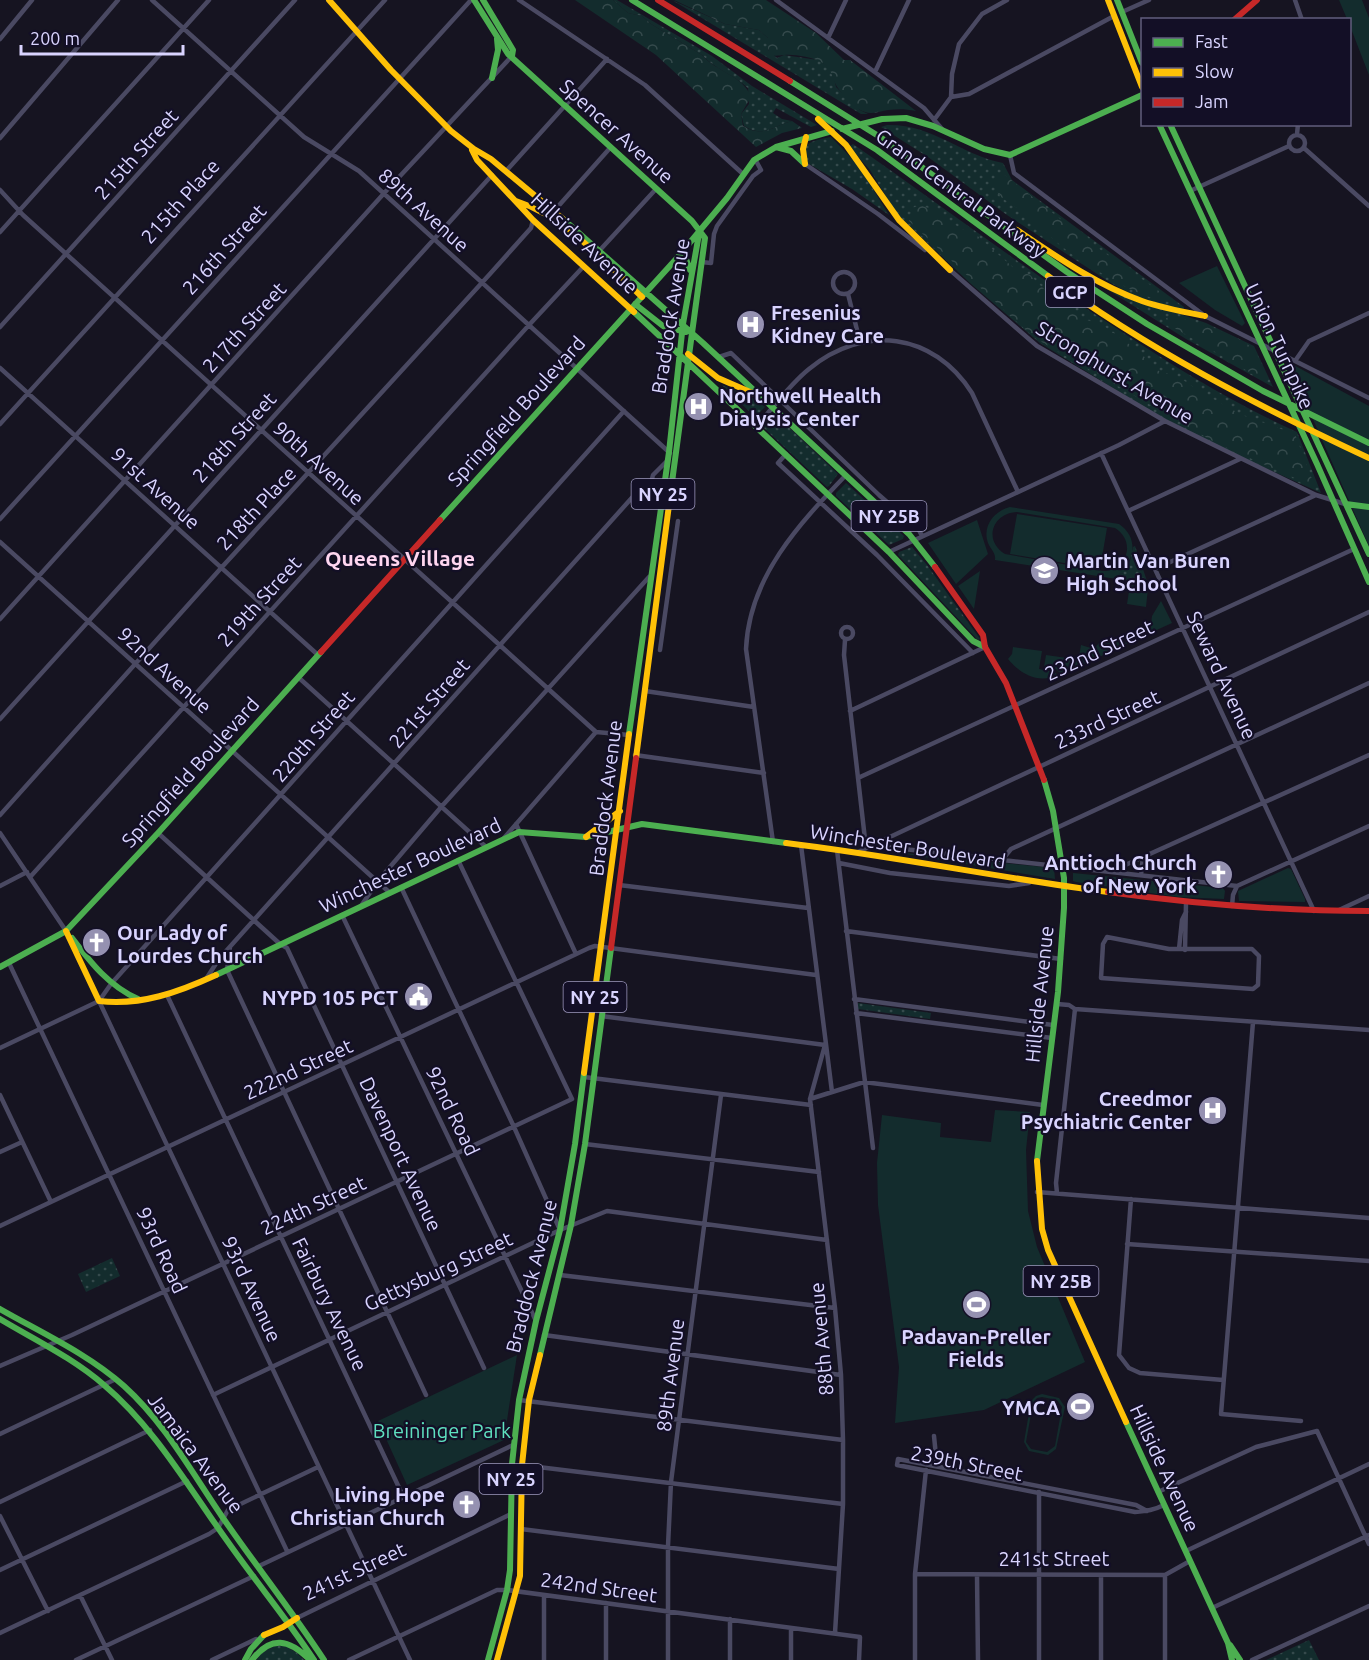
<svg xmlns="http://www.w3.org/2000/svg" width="1369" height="1660" font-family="Ubuntu,sans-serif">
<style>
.grass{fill:url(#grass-dots)}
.forest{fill:url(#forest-crowns)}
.park{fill:#132c2d;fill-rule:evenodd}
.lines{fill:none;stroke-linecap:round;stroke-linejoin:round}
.street{stroke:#4a4962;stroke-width:4.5}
.fast{stroke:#4caf50;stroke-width:6}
.slow{stroke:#ffc107;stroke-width:6}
.jam{stroke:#c62828;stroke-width:6}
.labels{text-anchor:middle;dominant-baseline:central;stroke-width:4.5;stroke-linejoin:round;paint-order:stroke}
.shield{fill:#130f26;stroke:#9e99be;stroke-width:1.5}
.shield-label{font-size:18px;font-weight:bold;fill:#d9d4ff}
.street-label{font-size:20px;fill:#d9d4ff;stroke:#130f26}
.poi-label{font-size:20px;font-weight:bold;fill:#d9d4ff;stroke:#130f26;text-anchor:end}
.park-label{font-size:20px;fill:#5fe0c0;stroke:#130f26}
.neighbourhood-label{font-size:21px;font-weight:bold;fill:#ffd6f0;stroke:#130f26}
</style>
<defs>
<pattern id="grass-dots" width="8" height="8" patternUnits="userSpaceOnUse" patternTransform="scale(1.5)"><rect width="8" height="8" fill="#132c2d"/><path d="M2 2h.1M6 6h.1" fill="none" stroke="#354a4c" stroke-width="1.8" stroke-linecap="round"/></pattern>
<pattern id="forest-crowns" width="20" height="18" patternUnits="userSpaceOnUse" patternTransform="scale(1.5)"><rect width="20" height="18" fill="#132c2d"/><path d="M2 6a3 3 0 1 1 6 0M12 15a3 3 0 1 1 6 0" fill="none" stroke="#354a4c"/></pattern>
</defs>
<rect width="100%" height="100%" fill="#161421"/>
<!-- grass -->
<path class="grass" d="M613,0h4l95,56 40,30 65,39 -6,2 -35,-19 -3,5 9,6 10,2c-22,6 -27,17 -48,5l-3,-12 8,-10 -1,-16c-14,-13 -33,-19 -46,-33l-51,-31 -9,-8 -14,-3z
M672,0l53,24 34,6 9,8v12l9,8 7,-3 34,5 10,6 5,8 3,13 24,23 8,4h-7z
M887,125c46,-1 74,30 116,38l9,17 172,127 -1,4 -50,-16 -22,-12 -104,-68 -79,-58 -47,-30z
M831,137l27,28 31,50 -37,-26 -43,-25c-14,-21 6,-24 22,-27z
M853,144c89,62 175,127 266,186 57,38 116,74 178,102l24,61 -80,-36 -84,-42 -117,-72 -70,-60 -74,-70 -26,-43 -19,-21 -1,-3z
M1105,288l101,35 48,23 19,41 -87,-48z
M722,385l29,12 14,10 -10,10z
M774,415h2l62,59 -9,12 -2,1 -63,-59v-2z
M846,483l58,53 -1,3 -14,6 -53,-49v-3z
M1135,546l13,38 -25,-4 1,-6 -6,-1 12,-12 3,-14z
M912,547l15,18 53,74 -2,1 -80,-85 1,-3z
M858,1003l73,10 -1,6 -72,-10z
M112,1258l8,18 -34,16 -8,-18z
M1309,1640l10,20h-53z
M284,1645l13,8 7,7h-47c5,-10 16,-14 27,-15z"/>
<!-- forest -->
<path class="forest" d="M575,0h38l15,13 14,3 9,8 51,31c14,17 41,20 49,42l-10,17 2,12c21,12 27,1 49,-5l10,7 -20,5 -26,14 -100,-92z
M674,0h92l50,33 28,27h6l66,51c-10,-2 -18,-2 -28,-1 -7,1 -16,5 -23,2 -10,-3 -21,-15 -27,-24 -7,-10 -5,-20 -17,-26 -9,-5 -27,-8 -37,-7 -17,2 -16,0 -16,-17l-9,-8 -34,-6z
M1005,175l83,66 85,60c-20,5 -78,-31 -96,-43 -19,-13 -35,-30 -53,-45 -7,-6 -16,-10 -23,-16 -5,-5 -5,-10 -5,-17z
M920,205l17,6 24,18 12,3 43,38 14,5 16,16 19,16 18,12 18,5 39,28 16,18 23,7 20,14 43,24 53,19 20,53 -99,-44 -183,-106 -124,-116 3,-13z
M1172,316c19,5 70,19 82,34 6,8 10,21 14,30l-2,2 -100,-59 -2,-4z"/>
<!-- park -->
<path class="park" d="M1339,0h23l7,18v57l-19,-49v-6l-3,-1z
M1217,266l28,57 -3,3 -27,-16 -36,-27z
M1290,363l79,43v140l-80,-181z
M1010,507l109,17c19,13 17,35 0,49l5,1 -1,6 -128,-20c1,-7 -4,-10 -7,-17 -6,-17 6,-32 22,-36zM1017,512l98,16c21,13 13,42 -12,43l-98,-17c-22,-13 -13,-41 12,-42z
M1017,514l90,14 -7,41 -90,-15z
M977,520l11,34 -32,30 -28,-41z
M980,571l-6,38 -16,-23z
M1130,585l18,3 -2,19 -19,-3z
M1161,601l11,22 -22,10 2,-17z
M1102,639l26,4 -66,32 -6,-6 -12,-2 2,-12 28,4 1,-3 4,1 2,-12 13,4z
M1013,647l29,4 -3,18 15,3 4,3c-19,9 -37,0 -50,-16l4,-5z
M894,852l160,16 1,11z
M1288,868l3,1 14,30v3l-66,-1 -1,-10z
M1073,873l150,15 2,3 -1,8 -46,-2 -102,-15 -3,-1z
M995,1110l35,2 -4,38 2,61 9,36 48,115 -101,48 -89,13 4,-56 -21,-162 -1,-42 5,-48 59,8 -1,14 51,5z
M517,1355l-13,85 -97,45 -29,-64z
M1042,1394l17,4 6,9 -9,42 -8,6 -19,-4 -5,-9 7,-41 5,-5zM1042,1397l15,3 5,7 -7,39 -8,6 -16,-3 -5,-7 7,-39 4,-5z"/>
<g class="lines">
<!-- street -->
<path class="street" d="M152,0l152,137 55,34 311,282
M519,0l126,85 98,89
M776,0l148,108 18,21
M1295,0l7,20
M1122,12l27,-12
M828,38l18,-38
M0,39l32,-39
M875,72l34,-72
M951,97l18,-3 145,-78
M934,120l17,-23 1,-23 7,-30 23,-30 25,-14
M1297,134l1,-10
M1289 143a8 8 0 1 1 16 0a8 8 0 1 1-16 0Z
M0,138l118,-138
M1304,148l65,58
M1010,155l4,18 191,143 164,82
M805,164l73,50 47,36
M506,171l101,-112
M0,190l23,25 573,517 33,3
M1190,191l99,-45
M554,211l56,-63
M0,232l209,-232
M600,250l56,-61
M701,262l10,1 3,-29 3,-8 36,-50 8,-6 -6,-11
M950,270l87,76 128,75 151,74 29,9
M833 283a11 11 0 1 1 22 0a11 11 0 1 1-22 0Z
M848,294l12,48
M0,327l295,-327
M719,357l12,-4 148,142 40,35 3,6
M1295,361l14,-20 60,-28
M0,368l318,287
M0,424l385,-424
M756,427c17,-19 33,-42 53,-58 55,-45 124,-37 163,24l46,99
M1101,453l213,458
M786,454l-8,9 99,92 96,98
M651,483l2,-8 14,-14
M1128,511l112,-52
M0,519l471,-519
M0,542l389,350
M889,552l230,-107 46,-24
M1155,569l161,-74
M0,619l387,-429 125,-134
M841 633a6 6 0 1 1 12 0a6 6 0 1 1-12 0Z
M845,640l-1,15 22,193
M660,650l18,-129
M298,677l188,170
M645,691l109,16
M850,711l135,-64
M0,719l492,-544
M635,755l129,18
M858,778l496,-229
M0,815l222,-248 267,-292 42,-47 2,-8
M516,824l60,130
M0,833l66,98
M158,833l122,111 7,4 197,420
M504,838l92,-106
M773,842l-27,-193c3,-72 53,-125 100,-174
M801,845l31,247
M886,847l351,39
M837,850l36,298
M858,852l511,-240
M458,860l114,239
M1002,860l9,-11 358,-166
M839,863l51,10 119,13 20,-3
M1112,871l257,-116
M1141,875l2,-18
M31,876l498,-551 54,-58
M619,885l189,23
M0,886l27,-14
M401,887l113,240 46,103
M361,906l17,-25 64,-75 207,-229
M1232,906l1,-11 4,-9 132,-60
M1339,910l30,-14
M342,915l194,406
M846,931l215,28
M1107,937l62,12h83l7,7 -1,29 -5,4 -152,-11 2,-34z
M230,947l-3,23 199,425
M1179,949l3,-29 4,-8
M1185,950l1,-47
M9,963l278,588
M206,979l13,-20 427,-477 18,2
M167,995l236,501
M854,999l199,26
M99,1001l311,659
M1057,1004l12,1 6,4 294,21
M856,1013l196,25
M601,1016l224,29
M1253,1022l-32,392 80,7
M825,1045l-15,54 25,209 6,67 2,65v64l-8,129
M0,1048l99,-47 12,-17 513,-573
M584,1077l227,28
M0,1095l51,107
M810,1099l54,-17 179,23
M585,1144l234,28
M0,1152l22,-10
M1037,1192l332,26
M1057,1193l-1,-10 19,-174
M1131,1199l-12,156 10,13 11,5 83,7
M0,1226l589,-278 6,-2 221,29
M1127,1244l242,17
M560,1275l275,33
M544,1335l297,40
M0,1366l72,-31 500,-236
M213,1395l347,-165 47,-19 220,29
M519,1400l324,40
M0,1434l116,-55
M934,1436l3,30
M522,1465l321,39
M1158,1492l98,-45 61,-16 52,113
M0,1502l150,-72
M1147,1511l-11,-6 -238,-46 -1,6 238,47c12,-1 19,-2 29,-7
M0,1516l48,95
M521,1529l318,40
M1186,1551l183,-87
M259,1566l254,-121
M0,1570l187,-89
M915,1574l250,1 25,-14
M977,1575l1,85
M1101,1575v85
M1165,1575v85
M80,1595l32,65
M544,1595v65
M1212,1608l157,-73
M297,1618l214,-104
M730,1619v41
M791,1628v32
M0,1633l209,-99 9,-6 10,-18 90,-43
M76,1660l178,-84
M212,1660l44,-21
M349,1660l148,-70h10l353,47 -1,23
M606,1660v-57
M668,1660v-114l3,-64 50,-387
M915,1660v-86l11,-104
M1039,1660v-168
M1252,1660l117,-54"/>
<!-- fast -->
<path class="fast" d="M474,0l34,54 184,167 13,17 -13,95
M483,0l30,50 -1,6
M632,0l245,150 171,126
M1117,0l25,63
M492,78l6,-28 -1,-11
M790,81l90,56 187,135 80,52 116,67 106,52
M1159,124l158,340 52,118
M1170,124l199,430
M842,129l40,-10 24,-1 27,8 51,23 26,6 132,-60
M776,147l15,4 14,13
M563,219l140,124 206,191 26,33
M677,258l9,1 4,11
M635,304l28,22 23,6
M634,312l255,240 84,89 12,6
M683,324l16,-90
M672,482l20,-149
M1346,504l23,3
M440,520l237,-262 50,-60 27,-38 22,-13 56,-16
M629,734l40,-282 14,-128
M72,938c19,25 37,48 66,61
M0,967l66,-36 92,-98 163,-181
M216,975l303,-143 67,5 56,-13 144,19
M1037,1161l21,-169 6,-84v-30l-11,-67 -9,-31
M0,1309c42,24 88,45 124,77 41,37 68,87 99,132 33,48 69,93 101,142
M0,1319c35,21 73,39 104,66 51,43 85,103 124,157 28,40 59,77 86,118
M540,1355l31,-130 14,-81 26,-196
M1126,1422l102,221 4,17
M1230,1645l10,15
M245,1660l6,-11 13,-14
M252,1660c19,-25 37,-21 58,0
M488,1660l19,-70 3,-20 2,-106 7,-64 17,-79 24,-91 15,-86 9,-71"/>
<!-- slow -->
<path class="slow" d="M329,0l62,70 60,61 23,18 17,10 72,60
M1108,0l34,87
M818,119l28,26 53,75 51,50
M472,150l5,10 56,60 101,92
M805,164l-2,-15 3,-12
M516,201c50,16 89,62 126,96
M1017,230c40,27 80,55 125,71 20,7 42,11 63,15
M1048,276c99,73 210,130 321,182
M688,354l30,24 39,17
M636,758l36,-276
M586,837l34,-26
M786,843c108,13 214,35 322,49
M66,931l33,70c42,5 80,-9 117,-26
M584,1073l45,-339
M1037,1161l5,68 6,21 78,172
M264,1635l19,-8 14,-9
M497,1660l23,-84 2,-111 7,-65 11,-45"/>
<!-- jam -->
<path class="jam" d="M658,0l132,81
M1234,20l23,-20
M935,567l48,68 2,12 21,36 38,97
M321,652l119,-132
M1108,892c87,12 174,19 261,19
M611,948l25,-190"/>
</g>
<!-- icons -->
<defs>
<symbol id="hospital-disc" viewBox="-11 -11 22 22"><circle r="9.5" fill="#9591b1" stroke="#130f26"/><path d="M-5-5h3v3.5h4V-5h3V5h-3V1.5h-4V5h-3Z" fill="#fff"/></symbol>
<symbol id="school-disc" viewBox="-11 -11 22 22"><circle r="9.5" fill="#9591b1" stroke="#130f26"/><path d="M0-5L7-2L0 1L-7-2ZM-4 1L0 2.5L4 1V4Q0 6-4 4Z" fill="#fff"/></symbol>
<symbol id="church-disc" viewBox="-11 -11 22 22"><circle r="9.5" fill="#9591b1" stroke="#130f26"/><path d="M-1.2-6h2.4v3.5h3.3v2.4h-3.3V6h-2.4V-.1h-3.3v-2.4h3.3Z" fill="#fff"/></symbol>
<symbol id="civic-disc" viewBox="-11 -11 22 22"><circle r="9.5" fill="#9591b1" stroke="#130f26"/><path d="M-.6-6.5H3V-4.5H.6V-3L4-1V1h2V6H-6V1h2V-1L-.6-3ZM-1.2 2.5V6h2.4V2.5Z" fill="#fff"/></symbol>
<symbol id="stadium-disc" viewBox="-11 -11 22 22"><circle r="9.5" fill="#9591b1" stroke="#130f26"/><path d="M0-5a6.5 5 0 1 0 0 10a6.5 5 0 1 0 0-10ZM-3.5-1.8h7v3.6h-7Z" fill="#fff"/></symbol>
</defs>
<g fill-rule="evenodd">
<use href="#hospital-disc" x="734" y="308" width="33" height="33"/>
<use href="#hospital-disc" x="682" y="390" width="33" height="33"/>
<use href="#school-disc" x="1028" y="554" width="33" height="33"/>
<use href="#church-disc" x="1202" y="858" width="33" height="33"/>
<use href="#church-disc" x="80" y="926" width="33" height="33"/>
<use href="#civic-disc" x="402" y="980" width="33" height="33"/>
<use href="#hospital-disc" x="1196" y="1094" width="33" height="33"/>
<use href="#stadium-disc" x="960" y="1288" width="33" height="33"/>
<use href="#stadium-disc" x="1064" y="1390" width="33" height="33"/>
<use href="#church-disc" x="450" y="1488" width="33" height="33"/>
</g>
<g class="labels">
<!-- shield labels -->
<g class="shield">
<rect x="1046" y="277" width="48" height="30" rx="4.5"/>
<rect x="631.5" y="479" width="63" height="30" rx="4.5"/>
<rect x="851.5" y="501" width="75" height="30" rx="4.5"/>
<rect x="563.5" y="982" width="63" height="30" rx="4.5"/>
<rect x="1023.5" y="1266" width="75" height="30" rx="4.5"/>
<rect x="479.5" y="1464" width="63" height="30" rx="4.5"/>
</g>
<g class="shield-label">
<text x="1070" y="292">GCP</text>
<text x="663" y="494">NY 25</text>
<text x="889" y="516">NY 25B</text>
<text x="595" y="997">NY 25</text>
<text x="1061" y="1281">NY 25B</text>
<text x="511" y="1479">NY 25</text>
</g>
<!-- street labels -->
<g class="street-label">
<text transform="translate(617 131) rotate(42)">Spencer Avenue</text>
<text transform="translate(136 154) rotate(-48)">215th Street</text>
<text transform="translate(961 193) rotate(36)">Grand Central Parkway</text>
<text transform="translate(180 201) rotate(-48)">215th Place</text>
<text transform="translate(424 210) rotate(42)">89th Avenue</text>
<text transform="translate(585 243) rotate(43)">Hillside Avenue</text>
<text transform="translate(224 249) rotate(-48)">216th Street</text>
<text transform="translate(670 316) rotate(-81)">Braddock Avenue</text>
<text transform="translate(244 327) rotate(-48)">217th Street</text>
<text transform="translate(1280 346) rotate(65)">Union Turnpike</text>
<text transform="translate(1115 372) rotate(31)">Stronghurst Avenue</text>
<text transform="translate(516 411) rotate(-48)">Springfield Boulevard</text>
<text transform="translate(234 437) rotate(-48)">218th Street</text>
<text transform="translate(319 463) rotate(42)">90th Avenue</text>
<text transform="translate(156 488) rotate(42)">91st Avenue</text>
<text transform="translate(256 508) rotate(-47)">218th Place</text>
<text transform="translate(259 601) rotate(-48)">219th Street</text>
<text transform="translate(1099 650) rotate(-25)">232nd Street</text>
<text transform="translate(165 670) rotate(42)">92nd Avenue</text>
<text transform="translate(1222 675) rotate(65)">Seward Avenue</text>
<text transform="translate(429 703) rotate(-49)">221st Street</text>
<text transform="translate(1107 719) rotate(-25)">233rd Street</text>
<text transform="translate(313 736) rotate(-49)">220th Street</text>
<text transform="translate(190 772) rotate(-48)">Springfield Boulevard</text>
<text transform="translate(605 798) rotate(-83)">Braddock Avenue</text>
<text transform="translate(908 846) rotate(9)">Winchester Boulevard</text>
<text transform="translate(410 865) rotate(-25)">Winchester Boulevard</text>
<text transform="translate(1039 994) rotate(-84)">Hillside Avenue</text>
<text transform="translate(298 1069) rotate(-25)">222nd Street</text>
<text transform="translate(453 1111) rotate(64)">92nd Road</text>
<text transform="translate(401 1154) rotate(65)">Davenport Avenue</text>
<text transform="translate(313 1205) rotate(-25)">224th Street</text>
<text transform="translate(162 1250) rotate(65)">93rd Road</text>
<text transform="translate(438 1271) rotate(-25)">Gettysburg Street</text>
<text transform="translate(531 1276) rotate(-76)">Braddock Avenue</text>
<text transform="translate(252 1289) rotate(65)">93rd Avenue</text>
<text transform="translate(330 1304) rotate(64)">Fairbury Avenue</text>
<text transform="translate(821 1339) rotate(-95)">88th Avenue</text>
<text transform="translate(670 1375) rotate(-83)">89th Avenue</text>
<text transform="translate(196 1453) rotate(53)">Jamaica Avenue</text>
<text transform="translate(967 1463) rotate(11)">239th Street</text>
<text transform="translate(1165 1468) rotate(65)">Hillside Avenue</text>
<text x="1054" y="1558">241st Street</text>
<text transform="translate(354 1571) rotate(-25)">241st Street</text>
<text transform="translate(599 1587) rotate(8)">242nd Street</text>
</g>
<!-- poi labels -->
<g class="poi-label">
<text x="771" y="312" text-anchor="start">Fresenius<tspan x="771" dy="23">Kidney Care</tspan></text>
<text x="719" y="395" text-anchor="start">Northwell Health<tspan x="719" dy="23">Dialysis Center</tspan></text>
<text x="1066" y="560" text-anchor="start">Martin Van Buren<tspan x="1066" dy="23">High School</tspan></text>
<text x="1197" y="862">Anttioch Church<tspan x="1197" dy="23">of New York</tspan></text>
<text x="117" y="932" text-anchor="start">Our Lady of<tspan x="117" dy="23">Lourdes Church</tspan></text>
<text x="398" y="997">NYPD 105 PCT</text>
<text x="1192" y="1098">Creedmor<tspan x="1192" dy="23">Psychiatric Center</tspan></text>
<text x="976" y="1336" text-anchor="middle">Padavan-Preller<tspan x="976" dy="23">Fields</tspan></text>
<text x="1060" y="1407">YMCA</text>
<text x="445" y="1494">Living Hope<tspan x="445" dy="23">Christian Church</tspan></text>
</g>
<!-- park labels -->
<g class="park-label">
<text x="442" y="1430">Breininger Park</text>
</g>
<!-- neighbourhood labels -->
<g class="neighbourhood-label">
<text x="400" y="558">Queens Village</text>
</g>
</g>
<!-- legend -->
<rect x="1141" y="18" width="210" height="108" fill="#130f26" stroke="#625e7d" stroke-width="1.5"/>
<rect x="1153" y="38" width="30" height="9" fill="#4caf50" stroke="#625e7d" stroke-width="1.5"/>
<text x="1195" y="48" font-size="18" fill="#d9d4ff">Fast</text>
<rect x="1153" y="68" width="30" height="9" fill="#ffc107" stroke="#625e7d" stroke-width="1.5"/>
<text x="1195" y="78" font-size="18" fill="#d9d4ff">Slow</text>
<rect x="1153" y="98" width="30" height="9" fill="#c62828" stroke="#625e7d" stroke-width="1.5"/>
<text x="1195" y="108" font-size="18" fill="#d9d4ff">Jam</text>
<!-- scale -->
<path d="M21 45v9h162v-9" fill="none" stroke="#d9d4ff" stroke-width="3"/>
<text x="30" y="45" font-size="18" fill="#d9d4ff" stroke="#130f26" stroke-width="4.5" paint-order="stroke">200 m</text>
</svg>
